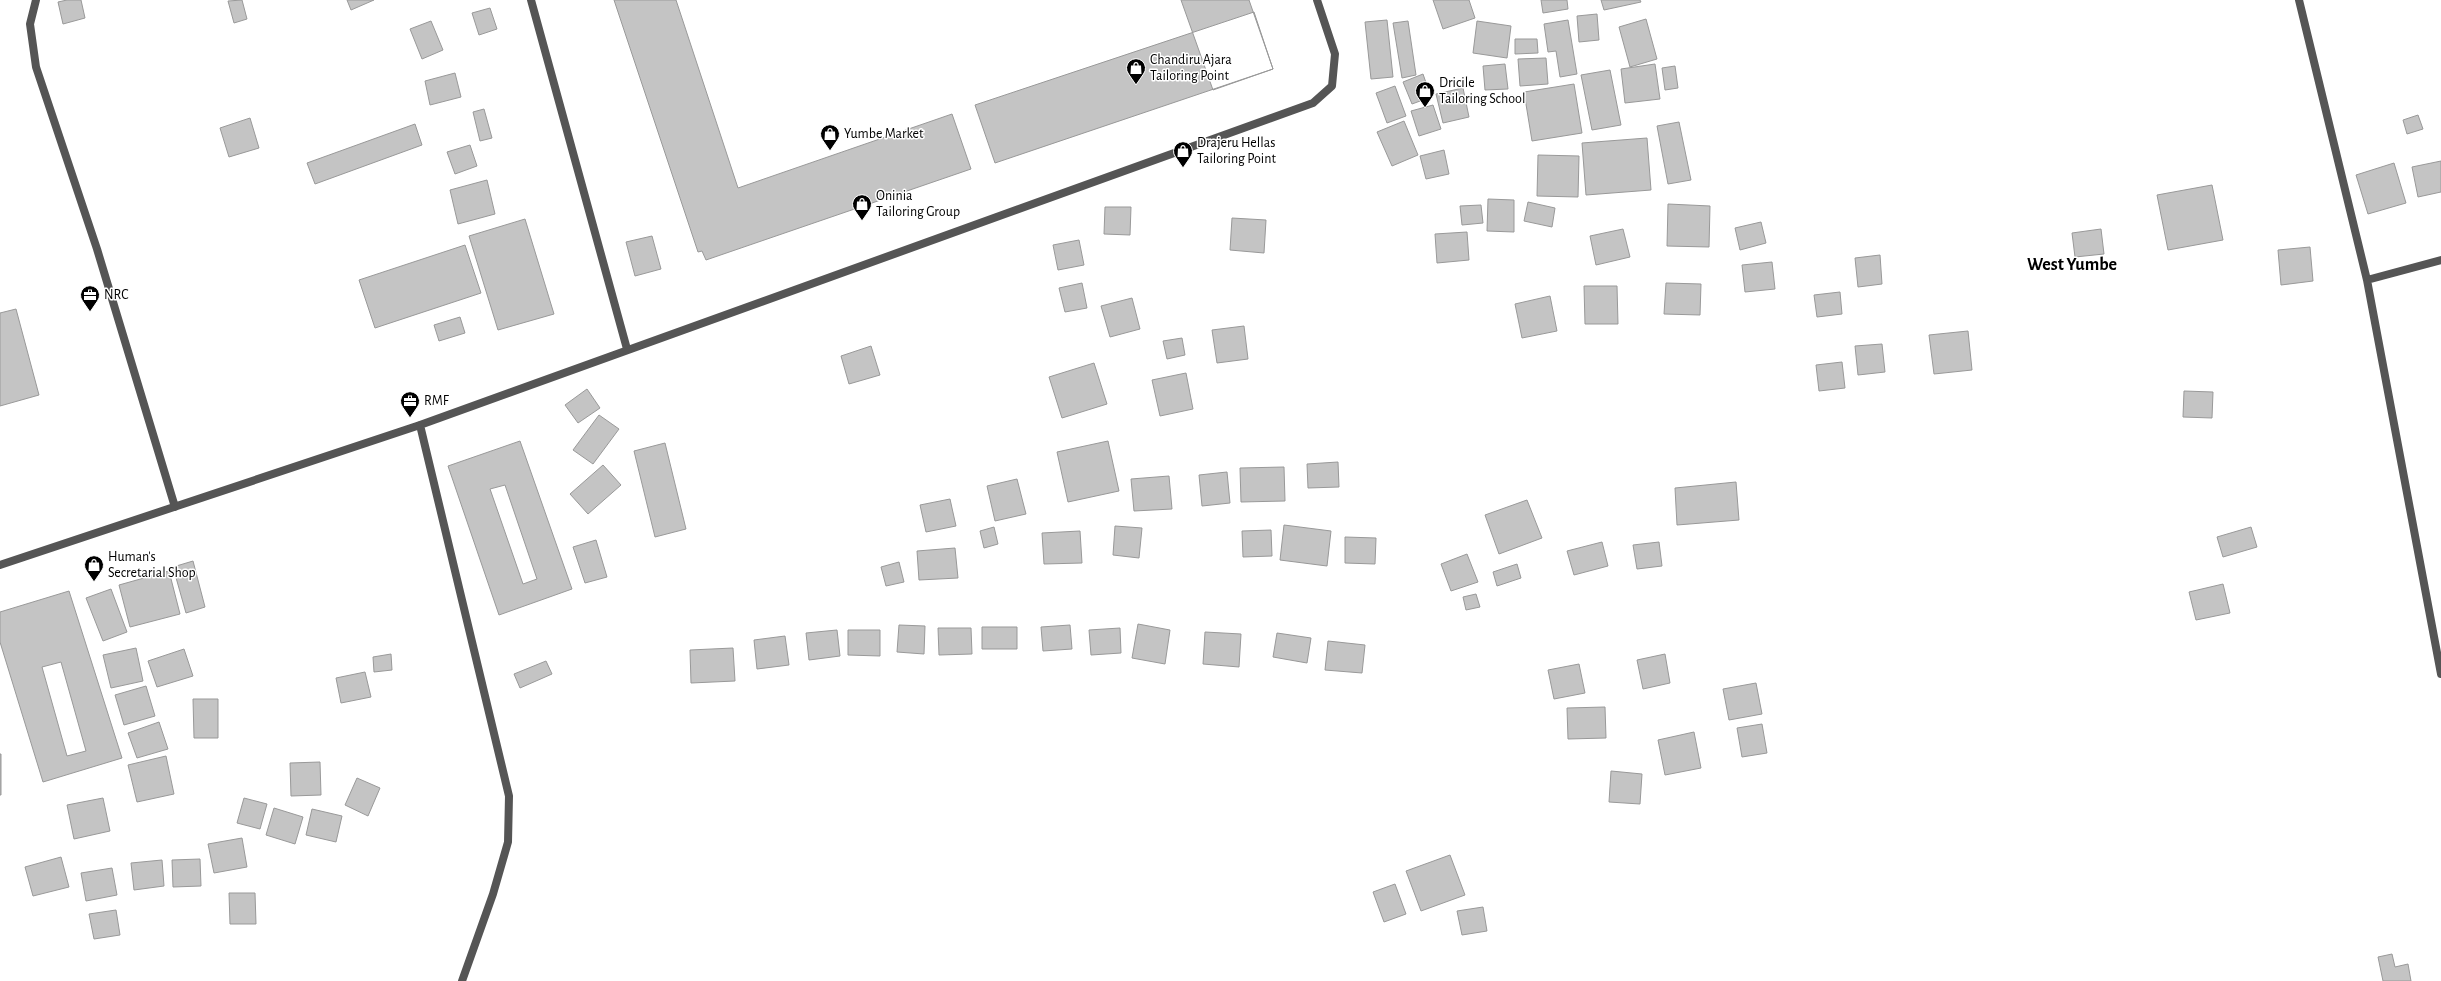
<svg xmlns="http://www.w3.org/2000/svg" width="2441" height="981" font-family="'Alegreya Sans',sans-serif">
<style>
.building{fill:#c4c4c4;stroke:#999;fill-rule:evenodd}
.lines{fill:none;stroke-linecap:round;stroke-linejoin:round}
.street{stroke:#555;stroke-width:8}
.labels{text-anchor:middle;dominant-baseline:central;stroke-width:3;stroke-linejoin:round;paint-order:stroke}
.poi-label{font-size:14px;fill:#000;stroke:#fff;text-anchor:start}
.district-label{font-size:18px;font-weight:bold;fill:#000;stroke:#fff}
</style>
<rect width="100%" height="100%" fill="#fff"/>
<!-- building -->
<path class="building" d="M67,0h14l4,18 -22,6 -5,-22z
M242,0l5,19 -13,4 -6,-22z
M347,0h27l-23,10z
M614,0h62l62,188 214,-74 19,55 -265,91 -4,-9 -4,1z
M1181,0h68l24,69 -60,21z
M1433,0h36l6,18 -32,11z
M1541,0h26l1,9 -25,4z
M1601,0h39l1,2 -37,8z
M490,8l7,21 -18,6 -7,-22z
M1254,12l19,57 -278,94 -20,-58z
M1597,14l2,26 -20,2 -2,-26z
M1646,19l11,40 -27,8 -11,-40z
M1387,20l6,57 -22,2 -6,-57z
M1568,20l9,54 -17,3 -4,-26 -8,1 -4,-28z
M431,21l12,29 -21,9 -12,-30z
M1408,21l8,54 -14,3 -9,-55z
M1477,21l34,5 -4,32 -34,-5z
M1515,39h22l1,14 -23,1z
M1546,58l2,26 -28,2 -2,-27z
M1505,64l3,25 -23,1 -2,-24z
M1655,64l5,35 -35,4 -4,-34z
M1675,66l3,22 -13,2 -3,-22z
M1610,70l11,55 -29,5 -11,-55z
M455,73l6,24 -31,8 -5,-24z
M1423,74l8,23 -19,7 -9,-22z
M1574,84l8,49 -50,8 -8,-49z
M1395,86l11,30 -19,7 -11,-30z
M1463,88l6,29 -26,6 -7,-29z
M1433,105l8,24 -22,7 -8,-25z
M484,109l8,29 -12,3 -7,-29z
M2418,115l5,14 -16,5 -4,-14z
M250,118l9,30 -30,9 -9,-29z
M1404,121l14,34 -26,11 -15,-34z
M1679,122l12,58 -23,4 -11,-58z
M415,124l7,21 -107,39 -8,-21z
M1647,138l4,52 -65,5 -4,-52z
M470,145l7,21 -22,8 -8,-22z
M1444,150l5,24 -23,5 -6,-23z
M1538,155l41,1 -1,41 -41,-1z
M2441,161v31l-23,5 -6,-30z
M2394,163l12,40 -38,11 -12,-39z
M487,180l8,34 -37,10 -8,-34z
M2212,185l11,55 -55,10 -11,-55z
M1488,199l26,1v32l-27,-1z
M1528,202l27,6 -3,19 -28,-6z
M1668,204l42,2 -1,41 -42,-1z
M1481,205l2,18 -21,2 -2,-19z
M1105,207h26l-1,28 -26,-1z
M1232,218l34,2 -2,33 -34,-3z
M525,219l29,95 -56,16 -29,-94z
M1761,222l5,21 -26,7 -5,-22z
M1623,229l7,28 -34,8 -6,-29z
M2101,229l3,25 -29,3 -3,-24z
M1467,232l2,28 -32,3 -2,-29z
M652,236l9,33 -26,7 -9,-34z
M1079,240l5,25 -26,5 -5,-25z
M465,245l16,48 -106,35 -16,-48z
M2310,247l3,34 -32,4 -3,-35z
M1880,255l2,29 -24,3 -3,-29z
M1772,262l3,27 -30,3 -3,-27z
M1082,283l5,25 -22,4 -6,-24z
M1666,283l35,1 -1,31 -36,-1z
M1584,286h33l1,38h-33z
M1840,292l2,22 -25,3 -3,-22z
M1550,296l7,35 -35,7 -7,-34z
M1132,298l8,31 -30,8 -9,-31z
M16,309l23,86 -39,11v-93z
M460,317l5,16 -26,8 -5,-16z
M1244,326l4,33 -31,4 -5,-33z
M1968,331l4,39 -38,4 -5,-39z
M1182,338l3,17 -18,4 -4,-18z
M1882,344l3,28 -27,3 -3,-29z
M871,346l9,29 -31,9 -8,-28z
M1842,362l3,26 -26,3 -3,-26z
M1094,363l13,41 -45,14 -13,-41z
M1186,373l7,36 -33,7 -8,-36z
M587,389l13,19 -22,15 -13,-18z
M2184,391l29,1 -1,26 -29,-1z
M599,415l20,14 -26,35 -20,-14z
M520,441l52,148 -73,26 -51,-149zM505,485l32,94 -14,5 -33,-95z
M1108,441l11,50 -51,11 -11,-50z
M665,443l21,86 -31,8 -21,-86z
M1338,462l1,25 -31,1 -1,-24z
M603,465l18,20 -33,29 -18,-20z
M1284,467l1,34 -44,1 -1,-34z
M1227,472l3,31 -28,3 -3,-31z
M1169,476l3,33 -38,2 -3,-32z
M1017,479l9,35 -31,7 -8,-35z
M1736,482l3,38 -62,5 -2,-37z
M950,499l6,27 -30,6 -6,-27z
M1527,500l15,38 -43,16 -14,-39z
M1284,525l47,6 -4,35 -47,-6z
M1115,526l27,2 -3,30 -26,-3z
M994,527l4,17 -14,4 -4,-17z
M2251,527l6,20 -34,10 -6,-20z
M1271,530l1,26 -29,1 -1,-26z
M1080,531l2,32 -38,1 -2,-31z
M1345,537l31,1 -1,26 -30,-1z
M596,540l11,37 -22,6 -12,-36z
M1602,542l6,24 -34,9 -7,-24z
M1659,542l3,24 -25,3 -4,-24z
M955,548l3,30 -39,2 -2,-29z
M1467,554l11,28 -27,9 -10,-27z
M193,561l12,46 -19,6 -13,-46z
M899,562l5,20 -18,4 -5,-19z
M1517,564l4,14 -24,8 -4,-14z
M169,571l11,43 -50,13 -11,-42z
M2223,584l7,29 -34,7 -7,-28z
M111,589l16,43 -24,9 -17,-43z
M69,591l53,167 -79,24 -43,-140v-30zM61,662l25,89 -19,5 -25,-89z
M1476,594l4,13 -14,3 -3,-13z
M1138,624l32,6 -5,34 -33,-6z
M899,625l26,1 -1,28 -27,-2z
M1070,625l2,24 -29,2 -2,-24z
M982,627h35v22h-35z
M938,628h33l1,26 -33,1z
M1120,628l1,25 -30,2 -2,-25z
M837,630l3,26 -31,4 -3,-27z
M848,630h32v26l-32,-1z
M1205,632l36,2 -2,33 -36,-3z
M1277,633l34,5 -4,25 -34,-6z
M785,636l4,29 -32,4 -3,-29z
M1328,641l37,4 -3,28 -37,-3z
M136,648l7,33 -32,7 -8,-33z
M733,648l2,33 -44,2 -1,-33z
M184,649l9,27 -36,11 -9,-26z
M391,654l1,16 -18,2 -1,-15z
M1665,654l5,29 -27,6 -6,-29z
M546,661l6,13 -32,14 -6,-14z
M1579,664l6,29 -31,6 -6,-29z
M365,672l6,25 -30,6 -5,-25z
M1756,683l6,31 -33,6 -6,-31z
M146,686l9,30 -31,9 -9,-30z
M193,699h25v39h-24z
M1605,707l1,31 -38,1 -1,-31z
M159,722l9,27 -31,9 -9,-25z
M1762,724l5,29 -25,4 -5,-29z
M1694,732l7,36 -36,7 -7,-35z
M0,754h1v41h-1z
M166,756l8,38 -37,8 -9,-37z
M320,762l1,33 -30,1 -1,-33z
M1611,771l31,3 -2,30 -31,-2z
M357,778l23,10 -12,28 -23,-11z
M103,798l7,33 -36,8 -7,-34z
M244,798l23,6 -7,25 -23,-6z
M274,808l29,9 -8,27 -29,-9z
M312,809l30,7 -6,26 -30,-7z
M242,838l5,29 -33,6 -6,-29z
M1450,855l15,40 -44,16 -15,-40z
M61,857l8,30 -36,9 -8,-29z
M200,859l1,27 -28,1 -1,-27z
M162,860l2,26 -30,4 -3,-27z
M112,868l5,27 -31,6 -5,-28z
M1395,884l11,30 -22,8 -11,-30z
M229,893h26l1,31h-26z
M1483,907l4,24 -25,4 -5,-24z
M116,910l4,25 -26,4 -5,-25z
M2392,954l3,13 13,-3 3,17h-28l-5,-24z"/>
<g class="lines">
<!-- street -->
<path class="street" d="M36,0l-6,24 6,43 61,182 78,258
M531,0l96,349
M2299,0l68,280 74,394
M2367,280l74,-20
M420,425l89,371 -1,46 -15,52 -31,87
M0,565l420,-140 893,-322 19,-17 3,-32 -18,-54"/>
</g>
<!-- icons -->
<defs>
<symbol id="shop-pin" viewBox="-11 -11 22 30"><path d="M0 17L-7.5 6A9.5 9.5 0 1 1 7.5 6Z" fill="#000" stroke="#fff"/><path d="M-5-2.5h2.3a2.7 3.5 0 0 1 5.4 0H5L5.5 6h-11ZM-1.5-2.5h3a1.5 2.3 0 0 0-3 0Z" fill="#fff"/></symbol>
<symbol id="office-pin" viewBox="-11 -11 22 30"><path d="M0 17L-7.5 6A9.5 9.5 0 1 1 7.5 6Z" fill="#000" stroke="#fff"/><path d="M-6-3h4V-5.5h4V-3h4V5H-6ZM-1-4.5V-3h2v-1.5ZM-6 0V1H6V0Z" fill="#fff"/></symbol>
</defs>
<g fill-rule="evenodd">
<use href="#shop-pin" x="1125" y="57" width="22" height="30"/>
<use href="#shop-pin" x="1414" y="80" width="22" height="30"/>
<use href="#shop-pin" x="819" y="123" width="22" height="30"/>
<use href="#shop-pin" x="1172" y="140" width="22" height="30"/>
<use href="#shop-pin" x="851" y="193" width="22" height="30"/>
<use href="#office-pin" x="79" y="284" width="22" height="30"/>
<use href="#office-pin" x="399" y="390" width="22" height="30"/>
<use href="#shop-pin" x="83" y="554" width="22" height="30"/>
</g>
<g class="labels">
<!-- poi labels -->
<g class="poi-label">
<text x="1150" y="60">Chandiru Ajara<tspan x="1150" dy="16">Tailoring Point</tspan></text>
<text x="1439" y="83">Dricile<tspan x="1439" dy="16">Tailoring School</tspan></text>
<text x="844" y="134">Yumbe Market</text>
<text x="1197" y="143">Drajeru Hellas<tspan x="1197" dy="16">Tailoring Point</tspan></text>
<text x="876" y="196">Oninia<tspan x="876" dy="16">Tailoring Group</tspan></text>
<text x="104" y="295">NRC</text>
<text x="424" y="401">RMF</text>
<text x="108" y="557">Human's<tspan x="108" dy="16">Secretarial Shop</tspan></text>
</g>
<!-- district labels -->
<g class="district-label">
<text x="2072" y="265">West Yumbe</text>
</g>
</g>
</svg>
